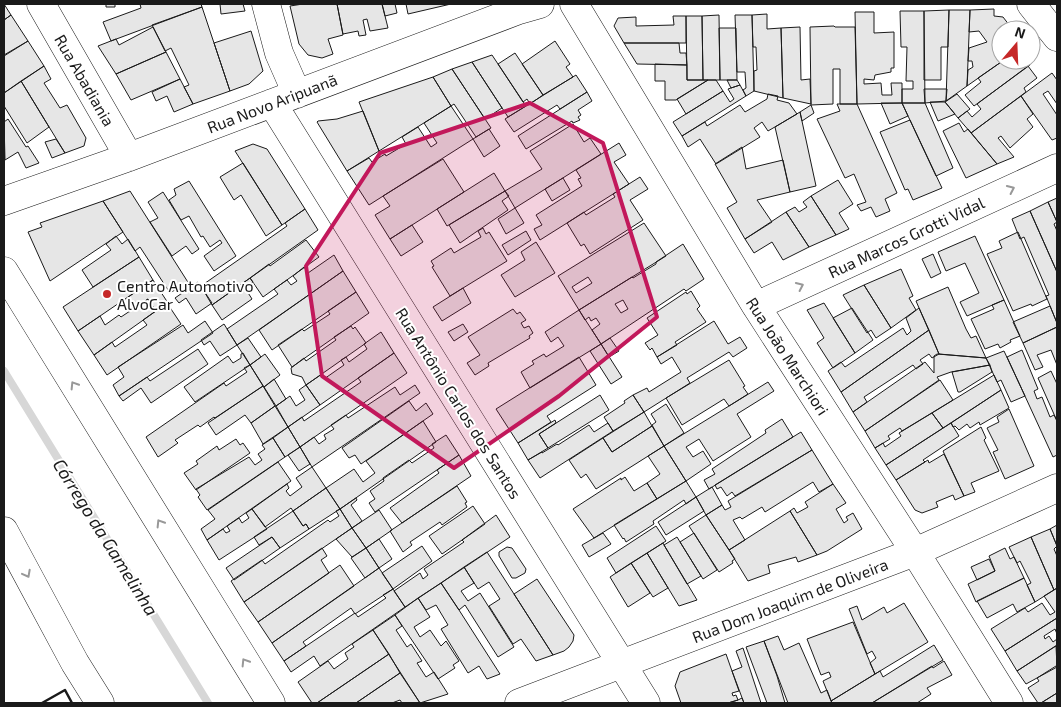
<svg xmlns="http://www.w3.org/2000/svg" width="1061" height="707" font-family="'Exo 2',sans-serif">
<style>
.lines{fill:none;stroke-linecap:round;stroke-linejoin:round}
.stream{stroke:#d7d7d7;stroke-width:8}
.building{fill:#e6e6e6;stroke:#1a1a1a;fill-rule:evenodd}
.minor-casing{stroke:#1a1a1a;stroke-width:29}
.major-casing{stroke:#1a1a1a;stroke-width:29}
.minor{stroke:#fff;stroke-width:28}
.major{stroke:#fff;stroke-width:28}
.wall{stroke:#1a1a1a;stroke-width:2.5}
.oneway{stroke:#989898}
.marked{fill:#c2185b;fill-opacity:0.2;stroke:#c2185b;stroke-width:4;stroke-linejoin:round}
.poi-dot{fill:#c62828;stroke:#fff;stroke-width:2}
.labels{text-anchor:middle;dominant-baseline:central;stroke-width:4;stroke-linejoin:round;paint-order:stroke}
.street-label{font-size:16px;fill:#1a1a1a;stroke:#fff}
.poi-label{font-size:16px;fill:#1a1a1a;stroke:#fff;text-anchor:start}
.water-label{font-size:18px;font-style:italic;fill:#1a1a1a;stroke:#fff}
</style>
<rect width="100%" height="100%" fill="#fff"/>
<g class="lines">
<!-- stream -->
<path class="stream" d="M4,371l204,332"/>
</g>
<!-- building -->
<path class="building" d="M4,4l7,11 -7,5z
M106,4h9v3h-9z
M140,4h61l1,3 -91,34 -8,-19 38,-14z
M220,4h23l2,7 -24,3z
M303,4h34l6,31 -15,4 5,15 -11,4 -14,-3 -9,-11 -9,-38z
M337,4h45l6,24 -18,3 -3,-12 -4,1 3,15 -7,1 -1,-5 -15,3z
M382,4h13l2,9 -12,3z
M406,4h45l-43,10z
M202,7l28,84 -37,13 -9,-17 5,-2 -18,-37 -6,3 -13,-26z
M994,9v7l9,1 10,13h-12v30h3l-37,26 1,-16 5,-3 -1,-6h-4l1,-13 18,-6 -8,-11 -10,1 1,-22z
M949,10l-1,37h-7v33h-17v-69z
M949,10h21l-3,76 -21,15z
M900,11h24l1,92h-23v-14h11v-8h-7l1,-34h-6z
M855,12h19v21l20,-1v36h-3v4l-16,3 -1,5 -10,-1v5l17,-1 1,12h10l-1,-12h11v20l-45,1z
M767,14v15l14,-1 2,70 -29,-7v-20l3,-1 -1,-23h-3l-1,-32z
M11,15l17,26 -24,14v-35z
M719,15l1,65h-17l-1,-64z
M735,15h17l2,76 -8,5 -3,-6 3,-2 -1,-16h-8z
M673,16h13v27h-62l-10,-17 4,-8 18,-1v9l38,-1z
M686,16h16l1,64h-16z
M834,26l1,1h20l2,77h-17v-35h-7v35l-22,1 -1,-78z
M153,27l13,25 -50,22 -18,-28 18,-7 3,6z
M800,27l1,53 9,-1 1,25 -28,-6 -2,-70z
M719,28h17l1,52h-17z
M251,31l12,40 -14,13 -19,7 -16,-48z
M28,41l16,25 -40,27v-37z
M555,41l15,23 -4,3 7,10 -30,18 -21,-31z
M624,43h55l1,10h6l1,12 -50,-1z
M166,52l14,27 -49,21 -15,-26z
M515,53l28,42 -13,9 -3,-5 -4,3 -25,-38z
M492,55l34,51 -18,11 -36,-55z
M1004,60h22l4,5 -56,41 -9,-11 16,-13 -3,-4z
M472,62l30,46 -17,11 -33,-50z
M655,64l32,1v15h21l-32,20h-11v-19h-10z
M44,66l7,13 -7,4 16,25 7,-3 19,33 -2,8 -19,7 -44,-72z
M1028,66l9,12 -13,10 2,4 -55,41 -13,-15 9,-7 5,6 9,-8 -4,-5z
M452,69l39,59 -15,9 -22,-33 -3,2 -18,-29z
M1052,73l5,7v24l-9,-13 -5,3 14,21v23l-5,2 -31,-44z
M576,75l11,17 -27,17 -3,-4 -43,27 -9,-13z
M433,77l18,29 -72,45 -20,-49z
M180,79l13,25 -19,8 -7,-16 -11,5 -4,-9z
M708,80h8l7,11 -37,23 -9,-15z
M727,80h10l3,5 -9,3z
M21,81l28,46 -22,16 -23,-37v-13z
M740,85l6,11 -64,40 -9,-14 50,-31 7,11 4,-3 -6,-10z
M924,89h23l-1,12 -21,2z
M587,92l5,9 -14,9 3,5 -3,2 2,3 -7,3 -1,-2 -46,28 -8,-13z
M768,94l10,2 -1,4 12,3 8,11 -29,17 -6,-9 -8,6 6,9 -44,27 -16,-25 -12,8 -6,-11 23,-14 2,4 33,-21 5,7 22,-13z
M957,94l13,15 -12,9 -13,-16z
M1021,96l12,18 -6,5 6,8 -23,21 -9,-12 -3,2 16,19 -17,7 -26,-31z
M930,102h15l10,12 -17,7z
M881,103h21l6,13 -18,8z
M902,103h23l28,65 -17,8z
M837,104h20l40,89 -12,6 5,12 -14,6 -5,-10 -10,4 -4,-6 9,-3 -12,-28 -9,4 -28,-59 23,-8z
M811,105l3,8 -12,8 -2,-9z
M451,106l22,33 -104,66 -22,-34 22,-13 3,4 13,-8 1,2 20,-12 -4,-7 16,-10 13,20 6,-4 -13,-20z
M363,111l16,40 -32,20 -30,-49 1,-1 19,-2z
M800,112l16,74 -26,6 -15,-65z
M8,119l18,28 2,-1 11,17 -13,5 -8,-16 -13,8 -1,-38z
M910,120l32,68 -29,12 -5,-11 -3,1 -25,-58z
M959,123l5,9 4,-3 29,35 -31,14 -23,-47z
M573,124l11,18 6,-4 11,16 -86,54 -10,-17 37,-22 -12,-18z
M489,129l11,17 -16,11 -11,-18z
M56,139l9,14 -13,5 -7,-16z
M619,143l7,12 -12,7 15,22 -89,56 -6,-11 8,-4 -6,-10 46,-29 -4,-7 3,-1 -5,-8z
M253,144l14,5 38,60 -23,16 -47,-74z
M742,147l4,22 37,-9 7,32 -33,8 15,22 -27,17 -18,-31 10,-6 -22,-38z
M443,159l21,33 -74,47 -15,-24 15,-9 -7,-10z
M243,163l39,62 -16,11 -25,-41 -7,5 -14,-23z
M494,173l11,18 -58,35 -10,-17z
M640,177l8,12 -18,11 13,20 -53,34 -6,-10 -3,2 -14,-23 17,-11 2,3 29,-18 -2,-3z
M563,178l7,12 -18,11 -7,-12z
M838,180l15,24 -14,9 10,16 -13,6 -25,-39z
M189,181l47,75 -22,15 -10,-15 18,-13 -2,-3 -10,7 -7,-11 -2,1 -12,-21 -8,4 -12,-20 7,-5 -2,-6z
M130,191l61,96 -10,7 -3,-6 -8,5 -30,-46 -5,4 -32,-50z
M505,191l4,5 -7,5 6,9 -48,33 -11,-18z
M163,192l36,57 -7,5 -6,-8 -14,10 -22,-34 8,-4 -10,-16z
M811,196l25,39 -27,12 -23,-35 9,-5 4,5 8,-5 -4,-5z
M1057,198v24l-9,-20z
M103,201l20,31 -73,49 -22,-49 14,-5 -2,-4z
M1048,202l9,20 -3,2 3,7v41l-27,-61z
M515,208l9,15 -18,11 -8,-15z
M305,209l13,21 -106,75 -11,-19 86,-60 -2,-3z
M1030,211l27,61v51l-11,-27 3,-1 -25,-58 -4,2 -8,-20z
M786,212l23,35 -26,13 -11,-18 -18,11 -9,-14z
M644,223l22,33 -87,54 -21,-34zM588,277l4,6 -16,10 -4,-6z
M412,225l11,17 -22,14 -11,-17z
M483,228l3,6 3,-2 18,29 -57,35 -18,-29 2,-1 -3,-5 20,-13 3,5 27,-16 -3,-6z
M526,231l5,9 -23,15 -6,-10z
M1018,232l29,67 -15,7 -1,-2 -18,7 -26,-57 15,-6 -3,-7z
M116,236l6,8 6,-5 11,18 -46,30 -11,-17 29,-20 -5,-6z
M975,236l29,64 -37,16 -7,-14 19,-9 -14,-30 -19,8 -8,-19z
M306,240l13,17 -56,40 -13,-19 19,-14 1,2z
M536,242l19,31 -40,24 -14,-22 24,-15 -4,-8z
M683,244l21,35 -18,12 -2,-2 -83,55 -9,-14 8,-6 -4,-6 -5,3 -2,-4 -4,3 -6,-10 53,-33 1,1 23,-14v-2zM623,300l5,9 -7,4 -6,-9z
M933,254l8,19 -10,5 -9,-19z
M334,255l9,16 -106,74 -10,-16 51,-35 -4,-5 13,-9 4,5 6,-4 -4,-5 11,-9 4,6z
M139,257l14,23 -75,51 -15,-24z
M901,269l12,27 -4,2 7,12 -25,18 -27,-43z
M343,271l13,21 -84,58 -13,-20z
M250,278l3,4 -8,6 7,11 -30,21 -10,-15z
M153,280l15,23 -12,8 -8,-12 -19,13 -8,-10z
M198,282l14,21 -16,11 -10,-16 -7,5 -4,-5z
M864,285l27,43 -15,10 -5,-8 -4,3 -24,-38z
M948,287l18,42 5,9 5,-2 10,22 -47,-4 -23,-53z
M463,288l8,15 -29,18 -9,-14z
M691,291l9,15 -3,3 9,13 -31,20 2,3 -20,12 -5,-9 -2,2 -5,-7 13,-8 -11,-17 39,-26 1,2z
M356,292l13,21 -77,54 -14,-22 24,-16 2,2 26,-17 -2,-3z
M148,299l8,12 -62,44 -16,-24 22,-15 5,9 14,-10 2,2z
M1004,300l16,36 -10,4 1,2 -11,6 -2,-4 -13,5 -14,-30 23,-10 -2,-4z
M167,303l14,21 -74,51 -13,-20 18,-13 3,5 32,-22 -4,-5z
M824,303l31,50 -22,15 -16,-25 7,-5 -17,-28z
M1050,306l7,17v4l-34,16 -10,-21z
M852,308l21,32 -18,13 -22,-35z
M919,308l10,22 -88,62 -13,-21 13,-9 4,5 58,-39 4,7 4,-4 -5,-13z
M513,309l4,5 3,-2 6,8 -5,3 3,5 5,-2 4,7 -4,3 1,2 -42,25 1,3 -14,9 -8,-12 13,-8 -12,-18z
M579,310l22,34 -71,44 -9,-16 13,-8 -2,-3 12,-7 2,3 18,-11 -6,-9 -7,5 -6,-10z
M205,321l8,12 -94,63 -6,-11 11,-8 -6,-10 65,-42 5,8z
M714,321l14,23 12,-7 7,11 -14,9 -4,-5 -42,26 3,5 -46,29 -11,-17 14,-7 2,4 32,-20 -9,-15 -11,7 -4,-7z
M224,324l13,21 -17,11 -10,-15 -6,4 -3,-5z
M463,324l5,8 -14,9 -6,-9z
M351,326l2,3 2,-2 11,16 -60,42 -4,-8 -10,-3 -1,-6 13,-10 2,3 30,-21 -2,-3z
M1057,327v38l-6,-15 -14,5 6,12 -8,3 -12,-27z
M929,330l10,24 -7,4 -3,-4 -9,6 3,4 -7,5 -3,-4 -49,32 3,5 -14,10 -12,-20z
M381,332l13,21 -74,52 -14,-20 16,-11 2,5 20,-14 -3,-5 5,-3 3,5 18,-13 -3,-5z
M248,338l13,19 -11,8 -13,-20z
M610,338l9,13 -10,6 -8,-13z
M601,344l21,33 -11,7 -21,-33z
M198,349l10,15 -57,39 -10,-15 -18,13 -4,-5 28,-19 3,4z
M1022,350l16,39 -4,2 3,8 5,-2 8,20 4,-2 3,6v34l-4,2 -46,-100z
M1004,351l21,45 -14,6 -10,-22 -4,2 -11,-24z
M243,353l7,12 -55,37 -11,-15 44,-31 5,7 8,-5v-4z
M394,353l13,20 -107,74 -12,-20 14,-10 2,4 57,-39 -3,-4z
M265,354l15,21 -16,12 -14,-22z
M937,354l49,4 4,7 -39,7 -14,5 2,3 -74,51 -12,-19 72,-50 9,11v-17z
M579,357l17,28 -49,31 4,6 -33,21 -22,-34z
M729,360l16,26 -2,1 5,7 -19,12 -5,-7 -42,26 -16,-27z
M250,365l13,21 -48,32 -1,-1 -14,10 -2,-2 -23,15 3,3 -20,14 -12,-20 78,-54 2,3 21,-14 -3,-4z
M990,365l2,7 -32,20h-2l-6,-20z
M1051,371l6,13v37l-19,-43z
M994,375l7,15 -58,38 -11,-15z
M274,379l12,20 -10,7 -12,-19z
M940,380l13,20 -51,31 -2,-3 -12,8 2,3 -15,9 -10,-17z
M768,382l6,9 -37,23 14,23 -38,24 -14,-22 -13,8 7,10 10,-6 8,13 -25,17 -22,-35z
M306,385l14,20 -32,22 -12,-21 14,-10 6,10 9,-6 -6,-10z
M415,385l5,8 -108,74 -12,-20 14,-10 5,7 7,-5 -2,-4 10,-6 -3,-4 15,-10 2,3 47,-31 5,8z
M263,386l12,20 -24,17 -6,-8 -29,20 -8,-12z
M1001,390l8,18 -29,17 -1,-3 -9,6 -3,-4 -8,6 -4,-4 -2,1 -2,-4z
M600,395l9,15 -61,38 -9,-14z
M633,395l11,17 -31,19 -9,-14 21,-14 -1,-2z
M409,401l7,10 10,-8 7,11 -72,50 -6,-9 -6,3 -7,-10z
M666,404l18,29 -20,13 -12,-21 4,-3 -5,-8z
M275,406l13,21 -25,17 -12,-21z
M1009,409l25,57 -29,13 -12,-27 5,-2 -11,-22 12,-6 -2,-5z
M644,412l8,14 -40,26 -9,-14z
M932,413l11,15 -57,37 -11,-17 8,-5 2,4 16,-11 -2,-3z
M782,419l11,18 -84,52 -5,-9 11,-6 -3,-5 54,-36 -1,-3z
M555,420l1,3 -17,11 9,14 -20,12 -10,-17z
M423,421l13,21 -96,67 -14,-21 28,-19 9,13 12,-9 -9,-12z
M608,423l5,8 -73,47 -12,-18 14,-8v1l15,-9 1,1 31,-20 5,7z
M951,423l8,13 -36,24 2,2 -29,18 -10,-15z
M652,426l12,20 -68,43 -10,-15 -5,4 -12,-18 34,-22 9,14z
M288,427l12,20 -15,10 -12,-19z
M981,427l5,11 -2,2 15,31 -28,12 4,9 -11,4 -21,-45z
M801,432l11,18 -77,46 -3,-4 -5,4 -6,-9 -4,2 -2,-4z
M446,435l13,20 -84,57 -6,-9 6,-4 -5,-8 14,-10 -1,-3 26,-18 3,3 22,-15 -2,-4z
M273,438l12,19 -78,53 -9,-13 2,-2 -4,-6 53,-32 6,8 7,-5 -4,-6 7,-5 -3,-4z
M236,439l4,6 3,-2 7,10 -54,37 -12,-17 14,-9 -2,-3 21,-15 2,4z
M664,446l22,35 -29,18 -10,-16 13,-9 -12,-18z
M300,447l10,17 -11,7 -11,-16z
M812,450l21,34 -14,8 -6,-10 -48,30 -3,-5 -20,12 -2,-2 -7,3 12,20 -16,10 -23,-35 16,-10 3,5 6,-3 -3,-6z
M944,454l20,42 -9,4 -2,-5 -17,7 2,5 -16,6 -7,-3 -19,-30 32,-20 1,3z
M459,455l12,21 -69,47 -12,-15 49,-35 -2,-3z
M278,462l13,19 -84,59 -6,-11 14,-10 -7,-9z
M312,467l14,21 -33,23 -2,-3 -26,19 -13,-18 35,-25 2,4 -3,3 4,5 12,-9 -6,-9z
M625,477l9,14 13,-8 10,16 -63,39 -21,-29 48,-31v2z
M686,481l10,16 -10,7 -2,-4 -31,21 1,3 -28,18 -2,-4 -1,1 -9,-14z
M833,484l13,19 -10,6 8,14 4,-3 -2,-3 7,-4 9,16 -35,22 -10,4 -27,-44 4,-3 3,5 11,-6 -3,-5z
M457,486l10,16 -2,1 2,4 -25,18 -2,-3 -30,20 2,3 -9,7 -13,-21z
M712,487l10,18 -16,10 -10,-18z
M326,488l14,21 -31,20 -3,-5 -3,2 -10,-15z
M696,497l8,14 -38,24 -8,-13z
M356,498l1,2 -6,5 11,16 -10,7 -12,-19z
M473,506l12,18 -43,30 -13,-18z
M252,509l15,20 -48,31 -12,-20 16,-11 3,4 4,-2 -3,-5 12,-8 3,5 7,-5 -3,-5z
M340,509l12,19 -108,74 -13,-21 31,-21 3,4 63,-44 2,2 9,-6 -3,-5z
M379,510l13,20 -26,18 -14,-20z
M293,511l10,15 3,-2 3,5 -29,19 -8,-11 -13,8 -5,-8z
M790,511l27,44 -19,7 -2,-5 -28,8 2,8 -22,8 -19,-31z
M496,515l14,22 -105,70 -11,-16 26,-18 3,6 5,-4 -4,-6 40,-27 -2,-2z
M706,515l29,44 -3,2 1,2 -14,9 -30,-46z
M1057,525v21l-7,-17z
M656,526l10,15 -50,32 -9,-15z
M352,528l14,20 -14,9 -16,-18z
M1050,529l7,17 -3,3 3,7v32l-3,2 -23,-53z
M603,533l8,11 -22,13 -7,-12z
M694,533l23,37 -14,9 -23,-37z
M272,537l8,11 -46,32 -8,-12z
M677,537l24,39 -14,8 -23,-39z
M1031,537l23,53 -19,12 -8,-17 4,-2 -11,-22 -3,2 -8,-16z
M379,539l13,20 -13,9 -13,-20z
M663,543l1,2 33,55 -18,6 -32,-53z
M422,546l10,15 -39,28 -11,-16z
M507,547l5,1 14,21 -1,4 -9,5h-4l-13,-22v-4z
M322,548l5,8 -6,4 8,13 -71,49 -14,-20z
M366,548l13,20 -14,10 -14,-20z
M1005,548l5,11 4,-2 10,21 -48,24 -8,-18 27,-13 -6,-15z
M487,552l27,42 39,61 -17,6 -15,-22 -8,5 -24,-38 11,-7 -11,-17 -11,7 -14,-22z
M647,553l21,35 -15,9 -22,-34z
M989,559l6,12 -18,9 -6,-13z
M631,563l19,30 -22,14 -18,-30z
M340,565l14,21 -82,57 -14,-21z
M464,567l10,16 -13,8 7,10 12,-8 34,54 -16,10 -33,-52 -6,5 -18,-27z
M379,568l14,21 -38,25 -4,-6 -48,34 3,4 -22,15 -12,-18z
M1024,578l11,24 -18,10 -4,-8 -26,14 -10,-17z
M537,579l37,56 -1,6 -4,6 -5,4 -11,4 -39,-61z
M441,583l18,27 41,64 -13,5 -8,-13 -11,7 -27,-44 7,-4 -12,-20 -10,5 -8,-12z
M1057,588v30l-52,33 -14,-22 34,-21 3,4 14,-9 8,12 5,-3 -11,-16z
M393,589l12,18 -85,59 -6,-10 -23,16 -7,-11 71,-48 3,4 28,-19 -3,-3z
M418,598l12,19 -16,10 6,10 10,-7 11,16 5,-5 13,20 -6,4 2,3 -17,11 -43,-64z
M904,603l24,39 -53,32 -5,-11 6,-5 -4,-7 -5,3 -18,-45 8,-3 5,14 22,-13 3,6z
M395,615l7,11 -6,4 11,17 4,-3 11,17 -5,2 9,14 8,-5 14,22 -28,9 -47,-73z
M1057,618v16l-2,-5 -11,7 1,3 4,-3 4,6 4,-3v6l-40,26 -12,-20z
M853,622l22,52 -44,27 -8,-20 8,-4 -2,-5 -8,3 -14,-36z
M373,630l16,24 -72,49h-5l-14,-21 30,-21 6,8 14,-10 -3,-6 9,-6 -2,-3z
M778,636l6,14 15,-7 22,50 6,-3 5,13h-44l-24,-62z
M764,641l13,35 8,27h-18l-21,-56z
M934,645l9,15 -71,43h-40l-1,-2 49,-30 3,6z
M1056,646l1,21 -31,17 -9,-13z
M743,648l18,55h-17l-12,-32 10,-4 -6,-16z
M389,654l11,19 -44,30h-39z
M726,654l13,37 -7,2 1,3 3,-1 2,5 -10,3h-47l-6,-17 5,-14z
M944,661l8,14 -25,13 4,6 -14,9h-45l60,-37 1,2z
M1056,666l1,1v26l-16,10h-3l-10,-15 11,-7 -2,-3z
M400,673l20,30h-18l-2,-3 -8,3h-36z
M1057,693v10h-16z
M742,698l2,5h-16l10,-3z"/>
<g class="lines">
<defs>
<path id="minor" d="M41,4l88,153
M266,4l13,49 18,41
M574,4l182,302 159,246 94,151
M1031,4l26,33
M272,103l374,600
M4,201l125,-44 390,-147 21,-6
M756,306l301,-138
M519,703l396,-151 142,-64"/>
<path id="major" d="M4,271l267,432
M4,531l71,132 25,40"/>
</defs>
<!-- minor casing -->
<use href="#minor" class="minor-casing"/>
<!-- major casing -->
<use href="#major" class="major-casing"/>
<!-- minor -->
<use href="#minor" class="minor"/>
<!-- major -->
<use href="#major" class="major"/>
<!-- wall -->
<path class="wall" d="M42,703l23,-13 7,13"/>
</g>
<!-- one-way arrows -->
<defs><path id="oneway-chevron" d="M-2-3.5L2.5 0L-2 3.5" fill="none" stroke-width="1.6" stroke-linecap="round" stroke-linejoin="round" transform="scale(1.25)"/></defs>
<g class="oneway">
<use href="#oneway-chevron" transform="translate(1011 189) rotate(-25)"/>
<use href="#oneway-chevron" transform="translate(800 286) rotate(-25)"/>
<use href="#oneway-chevron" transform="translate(74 385) rotate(-122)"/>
<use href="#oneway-chevron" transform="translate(160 523) rotate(-122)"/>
<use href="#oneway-chevron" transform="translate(27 574) rotate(62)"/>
<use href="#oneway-chevron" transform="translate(245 662) rotate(-122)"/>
</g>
<!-- marked area -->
<path class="marked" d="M530,103l73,40 54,174 -98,79 -105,72 -132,-92 -16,-110 74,-113z"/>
<!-- markers -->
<circle class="poi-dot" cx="107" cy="294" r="5"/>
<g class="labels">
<!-- street labels -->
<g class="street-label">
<text transform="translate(85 80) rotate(60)">Rua Abadiania</text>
<text transform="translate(272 103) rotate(-21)">Rua Novo Aripuanã</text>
<text transform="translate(906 237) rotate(-25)">Rua Marcos Grotti Vidal</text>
<text transform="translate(788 356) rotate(57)">Rua João Marchiori</text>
<text transform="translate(459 403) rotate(58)">Rua Antônio Carlos dos Santos</text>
<text transform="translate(790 600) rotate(-21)">Rua Dom Joaquim de Oliveira</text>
</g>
<!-- poi labels -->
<g class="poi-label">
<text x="117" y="285">Centro Automotivo<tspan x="117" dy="18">AlvoCar</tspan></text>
</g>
<!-- water labels -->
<g class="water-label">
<text transform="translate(106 537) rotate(58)">Córrego da Gamelinha</text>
</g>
</g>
<!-- border -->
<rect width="1061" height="707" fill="none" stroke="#1a1a1a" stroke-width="10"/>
<!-- north arrow -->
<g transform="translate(1016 45) rotate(19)"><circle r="24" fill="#ffffff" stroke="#a3a3a3"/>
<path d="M0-4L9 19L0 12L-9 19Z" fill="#c62828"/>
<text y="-8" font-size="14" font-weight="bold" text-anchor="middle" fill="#1a1a1a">N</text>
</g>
</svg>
